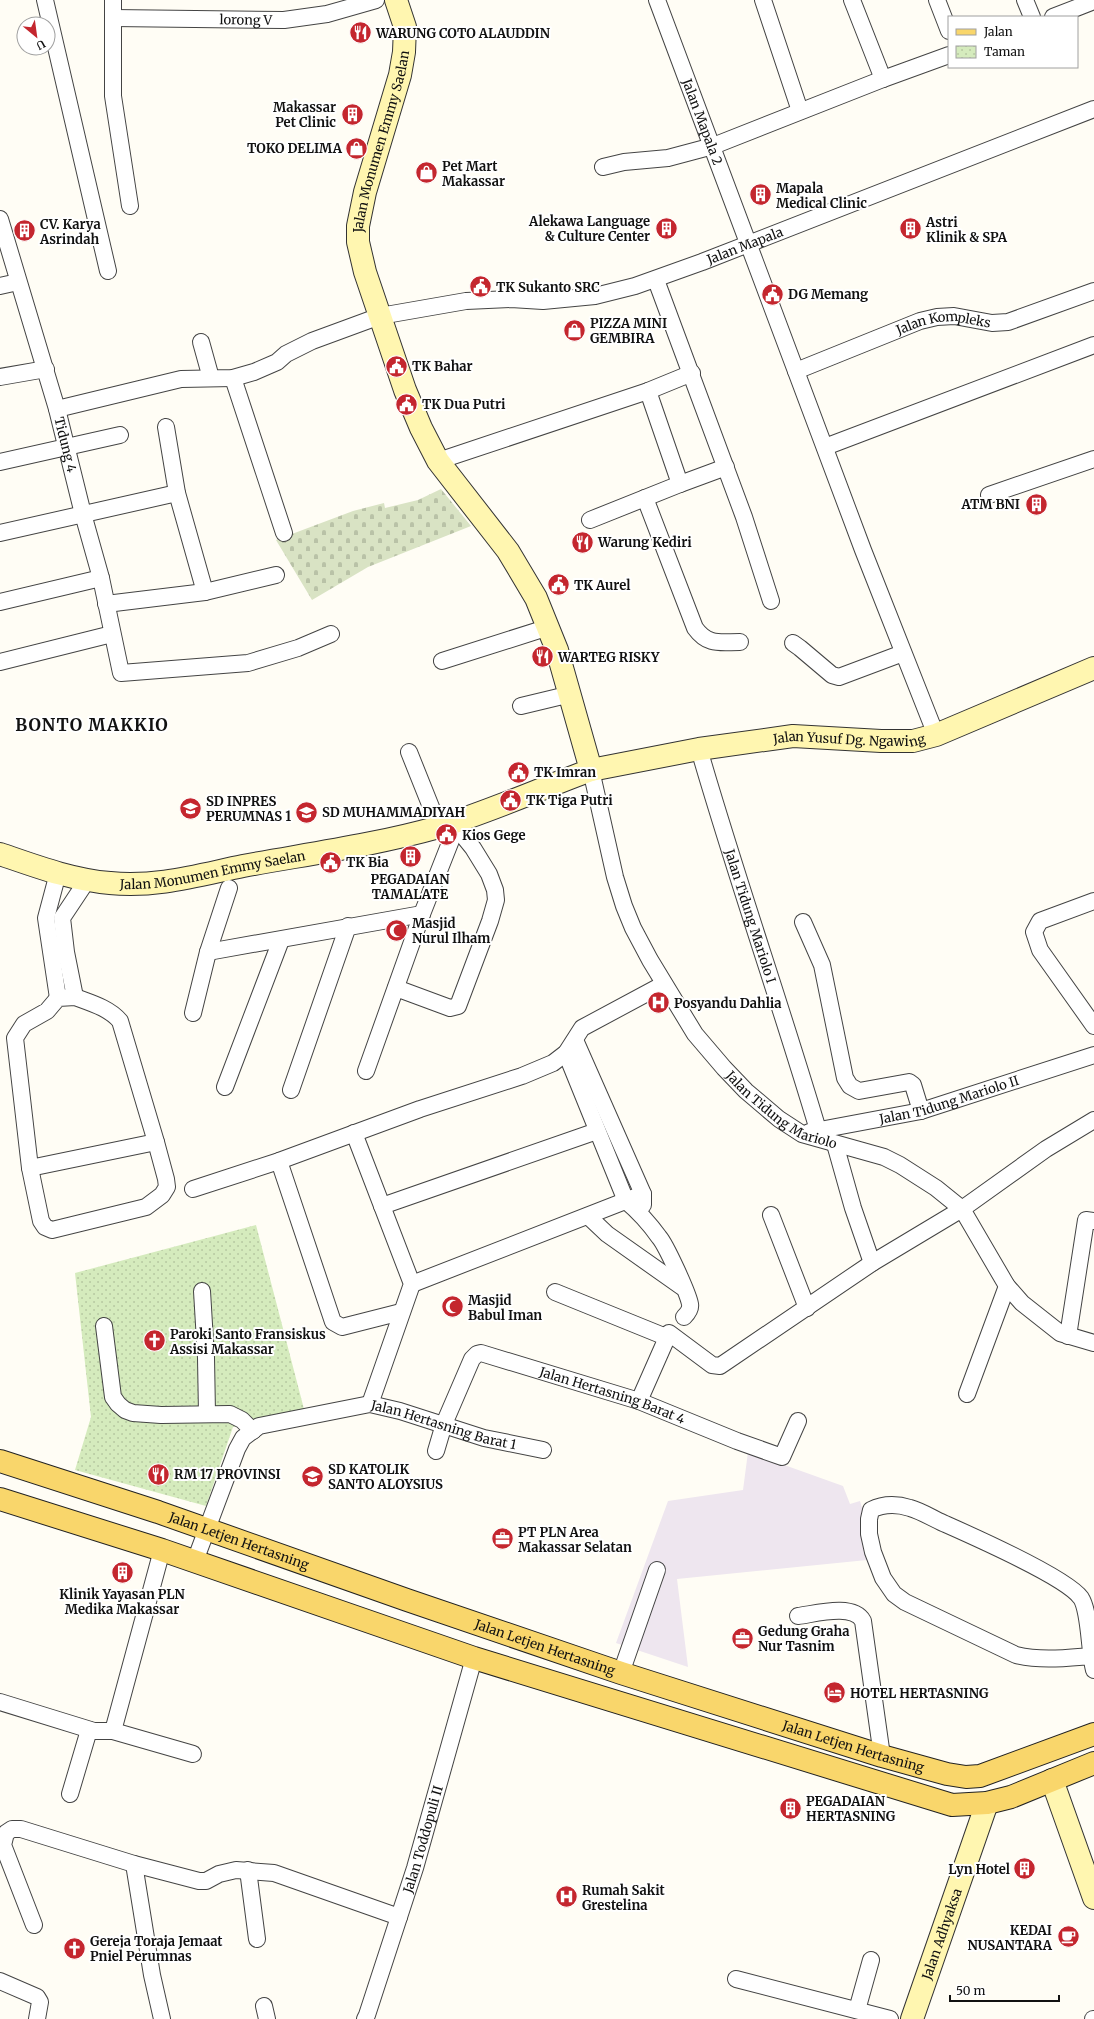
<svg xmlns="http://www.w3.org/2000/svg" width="1094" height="2019" font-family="Merriweather,serif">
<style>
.industrial{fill:#eee6ef}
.cemetery{fill:url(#cemetery-stones)}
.park{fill:url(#park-dots)}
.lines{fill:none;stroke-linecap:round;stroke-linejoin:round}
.street-casing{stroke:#444;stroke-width:18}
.secondary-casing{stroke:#333;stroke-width:24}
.primary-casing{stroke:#222;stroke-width:24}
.street{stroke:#fff;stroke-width:16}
.secondary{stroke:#fff6b0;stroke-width:22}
.primary{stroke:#f9d66b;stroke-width:22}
.labels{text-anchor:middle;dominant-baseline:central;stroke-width:4;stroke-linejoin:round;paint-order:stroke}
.street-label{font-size:13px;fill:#111;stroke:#fff}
.poi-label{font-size:13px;font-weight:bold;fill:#111;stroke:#fff;text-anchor:start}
.district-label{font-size:17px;font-weight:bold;letter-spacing:1px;fill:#111;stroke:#fff}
</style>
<defs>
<pattern id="cemetery-stones" width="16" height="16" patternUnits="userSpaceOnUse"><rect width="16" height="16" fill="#d9e3c4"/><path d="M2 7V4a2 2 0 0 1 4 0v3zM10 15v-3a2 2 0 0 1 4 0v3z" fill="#b9c2a7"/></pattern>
<pattern id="park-dots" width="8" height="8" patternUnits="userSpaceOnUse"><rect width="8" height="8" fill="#d5ebbd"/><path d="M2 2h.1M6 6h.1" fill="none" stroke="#b6c8a1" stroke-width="1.8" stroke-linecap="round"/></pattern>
</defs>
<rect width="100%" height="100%" fill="#fffdf5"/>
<!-- industrial -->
<path class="industrial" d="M748,1452l95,34 7,18 10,-3 17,58 -200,20 11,88 -72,-24 52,-142 75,-11z"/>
<!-- cemetery -->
<path class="cemetery" d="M441,489l30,37 -103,41 -56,33 -36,-60 77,-29 31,-8 1,5 33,-8z"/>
<!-- park -->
<path class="park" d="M256,1225l48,184 -71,18 -27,79 -131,-36 16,-53 -16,-144z"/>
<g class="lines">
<defs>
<g id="street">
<path d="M45,0l63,271"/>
<path d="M113,0v96l17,110"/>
<path id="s1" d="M657,0l206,550 73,185"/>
<path d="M763,0l37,111"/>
<path d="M852,0l31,79"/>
<path d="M937,0l12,31"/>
<path d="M1025,0l7,17"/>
<path d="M1053,17l41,-16"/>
<path id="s2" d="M113,18l171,2 43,-6 49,-14"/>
<path d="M603,167l21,-5 44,-4 45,-12 170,-67 66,-24"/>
<path id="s3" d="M0,219l57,190 26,105 18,64 20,95 127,-10 50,-15 33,-14"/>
<path d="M656,280l88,237 27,84"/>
<path d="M0,286l18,-4"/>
<path d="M201,342l10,36"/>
<path id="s4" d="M796,371l124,-50 17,-4 17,-1 38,7 16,-1 86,-31"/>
<path d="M0,377l46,-8"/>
<path d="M233,378l51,155"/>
<path id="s5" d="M57,409l124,-30 52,-1 21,-6 23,-10 9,-8 26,-13 68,-25 86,-15 45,-2 32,2 52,-5 40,-10 67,-24 392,-153"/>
<path d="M166,427l11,66 28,99"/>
<path d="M825,447l269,-102"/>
<path d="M438,461l210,-70 44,-18"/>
<path d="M0,462l120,-27"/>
<path d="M680,484l46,-17"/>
<path d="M989,495l105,-36"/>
<path d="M645,498l50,130c13,18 25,14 45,14"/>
<path d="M590,520l90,-36 -32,-93"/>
<path d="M0,533l177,-40"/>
<path d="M0,602l101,-24"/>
<path d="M106,604l99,-12 71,-17"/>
<path d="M793,643l7,5 32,27 7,2 64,-24"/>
<path d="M442,661l107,-34"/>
<path d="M0,662l112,-28"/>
<path d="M521,706l50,-12"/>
<path id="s6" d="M699,749c37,128 81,253 119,381"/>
<path d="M409,752l30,75"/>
<path id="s7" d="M591,770l24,107 9,29 9,22 17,32 45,74 29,34 22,23 33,28 23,15 82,23 16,8 36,23 26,21 45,77 15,17 38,30 34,10"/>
<path d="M58,873l-12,45 12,80"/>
<path d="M1094,901l-54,20 -6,11 6,18 54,76"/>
<path d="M803,922l19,43 23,113 5,8 9,5 50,-9 4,3 8,26"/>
<path d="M208,952l214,-38"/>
<path d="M396,988l54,20 8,-2 32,-85 6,-21 -1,-10 -6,-16 -16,-26 -17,-21"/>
<path d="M75,997c16,6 34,11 45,24l36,121 10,37 1,8 -5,8 -16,12 -94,23 -7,-3 -4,-6 -11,-53 -15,-130 9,-14 23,-13 11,-13z"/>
<path d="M75,997l-9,-45 -4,-34 26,-39"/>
<path d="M193,1013l15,-61 21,-64"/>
<path d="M575,1040l68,154v11"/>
<path d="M566,1053l60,148c13,11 23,22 33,36 7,8 29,56 31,67 1,5 -2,9 -6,13"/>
<path d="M366,1071l56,-157 37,-94"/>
<path d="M225,1087l56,-147"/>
<path d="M291,1090l57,-164"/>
<path id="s8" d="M809,1132l112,-21 173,-56"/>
<path d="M354,1133l58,151 -42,120"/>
<path d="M835,1144l18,64 19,55"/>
<path d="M279,1161l54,161 9,5 59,-15"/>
<path d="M30,1168l126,-26"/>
<path d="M193,1189l86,-28 141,-52 102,-33 31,-13 13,-10 16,-25 82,-44"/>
<path d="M382,1206l215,-75"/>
<path d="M771,1215l36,93"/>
<path d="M588,1216l19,18 75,53"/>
<path d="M412,1284l231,-90"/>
<path d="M202,1291l4,67 1,56"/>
<path d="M555,1292l111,45"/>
<path d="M104,1326l9,71 5,7 7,6 8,3 28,2 69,-1 12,6 11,11"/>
<path d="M1068,1336l18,-116 8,1"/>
<path d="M967,1394l40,-108"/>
<path d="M639,1401l30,-68 43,32 8,1 152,-103 90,-54 84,-60 48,-29"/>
<path id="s9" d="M436,1451l8,-27 28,-65 5,-5 4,-1 158,48 98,40 45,16 16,-36"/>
<path id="s10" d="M195,1561l42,-112 6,-11 16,-12 111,-22 30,7 84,27 59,12"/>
<path d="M798,1616c17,-2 55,-13 65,5l19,135"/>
<path d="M1090,1656c-25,2 -49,5 -74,-1l-111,-53 -11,-8 -11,-16 -10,-26 -4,-18v-15l2,-9c12,-6 26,-6 39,-2 11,3 22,10 33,15 27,12 123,54 138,75 9,14 8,54 13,72"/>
<path d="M621,1673l36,-103"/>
<path d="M0,1702l94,29h19l49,-181"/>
<path d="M113,1731l80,23"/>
<path d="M70,1794l19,-64"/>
<path d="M134,1864l18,111 10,44"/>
<path d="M248,1870l9,69"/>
<path d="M34,1925l-31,-80 3,-12 6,-4h9l113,35 65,17h7l13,-7 17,-4 38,3 125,44"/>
<path d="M736,1979l154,40"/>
<path d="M0,1981l37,16 3,5 -3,17"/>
<path d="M264,2006l3,13"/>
<path d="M857,2010l14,-50"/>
<path id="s11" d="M365,2019l2,-4 48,-147 59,-210"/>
<path d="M1093,2019h1"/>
</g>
<g id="secondary">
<path id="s12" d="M591,770l108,-21 94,-13 88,5h32l23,-6 158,-67"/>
<path id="s13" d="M0,854c35,12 72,26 110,29 45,5 89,-8 133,-17 65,-12 132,-21 196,-39 50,-15 103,-39 152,-57l-34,-120 -21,-52 -28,-47 -70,-90 -17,-33 -16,-38 -40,-118 -7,-30v-16l7,-34 35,-117 4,-23 1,-25 -9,-27"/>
<path d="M1052,1780l42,118"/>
<path id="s14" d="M912,2019l75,-216"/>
</g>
<g id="primary">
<path id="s15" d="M0,1461l158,51 249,88 214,73 261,83 65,18 19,3 14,-1 114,-42"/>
<path d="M0,1499l162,51 312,108 478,147 35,-2 24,-6 83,-34"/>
</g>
</defs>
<!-- street casing -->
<use href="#street" class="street-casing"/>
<!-- secondary casing -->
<use href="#secondary" class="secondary-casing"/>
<!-- primary casing -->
<use href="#primary" class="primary-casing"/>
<!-- street -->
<use href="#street" class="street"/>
<!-- secondary -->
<use href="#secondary" class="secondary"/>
<!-- primary -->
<use href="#primary" class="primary"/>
</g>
<!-- icons -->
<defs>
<symbol id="restaurant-disc" viewBox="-11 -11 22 22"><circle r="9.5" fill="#c4262e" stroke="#fff"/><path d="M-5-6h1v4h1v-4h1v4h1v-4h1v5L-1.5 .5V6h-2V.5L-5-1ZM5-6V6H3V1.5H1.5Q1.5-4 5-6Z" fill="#fff"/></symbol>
<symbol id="building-disc" viewBox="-11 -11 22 22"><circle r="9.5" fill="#c4262e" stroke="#fff"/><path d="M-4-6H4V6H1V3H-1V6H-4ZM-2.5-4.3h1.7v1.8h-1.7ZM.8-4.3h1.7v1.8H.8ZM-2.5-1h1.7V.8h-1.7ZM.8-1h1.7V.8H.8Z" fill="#fff"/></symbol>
<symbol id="shop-disc" viewBox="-11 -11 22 22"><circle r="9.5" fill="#c4262e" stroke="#fff"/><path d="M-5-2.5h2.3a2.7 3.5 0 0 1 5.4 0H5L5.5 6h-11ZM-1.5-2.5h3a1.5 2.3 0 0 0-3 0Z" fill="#fff"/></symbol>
<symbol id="civic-disc" viewBox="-11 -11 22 22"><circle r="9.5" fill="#c4262e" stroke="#fff"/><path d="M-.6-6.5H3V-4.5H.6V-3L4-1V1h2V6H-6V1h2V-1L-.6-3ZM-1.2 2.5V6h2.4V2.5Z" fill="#fff"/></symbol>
<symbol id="school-disc" viewBox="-11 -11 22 22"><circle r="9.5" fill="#c4262e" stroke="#fff"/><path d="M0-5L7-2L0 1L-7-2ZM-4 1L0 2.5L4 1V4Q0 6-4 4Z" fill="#fff"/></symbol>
<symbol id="mosque-disc" viewBox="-11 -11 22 22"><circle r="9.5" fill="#c4262e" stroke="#fff"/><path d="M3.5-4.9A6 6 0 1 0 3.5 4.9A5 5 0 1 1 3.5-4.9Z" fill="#fff"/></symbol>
<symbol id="hospital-disc" viewBox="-11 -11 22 22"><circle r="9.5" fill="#c4262e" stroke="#fff"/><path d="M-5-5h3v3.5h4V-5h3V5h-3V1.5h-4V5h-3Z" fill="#fff"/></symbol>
<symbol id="church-disc" viewBox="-11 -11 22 22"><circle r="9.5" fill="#c4262e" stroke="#fff"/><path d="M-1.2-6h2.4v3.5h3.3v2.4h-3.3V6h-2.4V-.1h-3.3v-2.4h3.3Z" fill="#fff"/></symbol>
<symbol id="office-disc" viewBox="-11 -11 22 22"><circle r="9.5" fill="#c4262e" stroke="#fff"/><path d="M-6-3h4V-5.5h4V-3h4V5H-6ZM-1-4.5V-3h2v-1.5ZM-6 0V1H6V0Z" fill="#fff"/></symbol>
<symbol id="hotel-disc" viewBox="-11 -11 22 22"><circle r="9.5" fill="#c4262e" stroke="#fff"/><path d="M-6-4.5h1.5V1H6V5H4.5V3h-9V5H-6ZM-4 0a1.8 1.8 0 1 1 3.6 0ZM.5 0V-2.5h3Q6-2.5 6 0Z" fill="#fff"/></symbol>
<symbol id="cafe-disc" viewBox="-11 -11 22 22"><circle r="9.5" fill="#c4262e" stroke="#fff"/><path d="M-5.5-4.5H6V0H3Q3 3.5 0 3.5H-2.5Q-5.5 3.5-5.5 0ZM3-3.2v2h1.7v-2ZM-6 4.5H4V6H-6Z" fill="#fff"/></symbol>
</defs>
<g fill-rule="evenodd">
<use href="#restaurant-disc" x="348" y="20" width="25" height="25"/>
<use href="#building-disc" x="340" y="102" width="25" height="25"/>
<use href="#shop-disc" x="344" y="136" width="25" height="25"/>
<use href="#shop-disc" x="414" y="160" width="25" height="25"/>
<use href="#building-disc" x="748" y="182" width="25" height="25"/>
<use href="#building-disc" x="654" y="216" width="25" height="25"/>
<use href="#building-disc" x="898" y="216" width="25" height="25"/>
<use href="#building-disc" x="12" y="218" width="25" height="25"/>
<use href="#civic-disc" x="468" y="274" width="25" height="25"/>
<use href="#civic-disc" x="760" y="282" width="25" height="25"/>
<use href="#shop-disc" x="562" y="318" width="25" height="25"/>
<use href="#civic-disc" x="384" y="354" width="25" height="25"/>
<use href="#civic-disc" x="394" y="392" width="25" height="25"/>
<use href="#building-disc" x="1024" y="492" width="25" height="25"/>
<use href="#restaurant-disc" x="570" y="530" width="25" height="25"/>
<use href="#civic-disc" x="546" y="572" width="25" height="25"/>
<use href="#restaurant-disc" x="530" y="644" width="25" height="25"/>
<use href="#civic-disc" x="506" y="760" width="25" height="25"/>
<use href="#civic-disc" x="498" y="788" width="25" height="25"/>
<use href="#school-disc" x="178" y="796" width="25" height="25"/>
<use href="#school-disc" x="294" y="800" width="25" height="25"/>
<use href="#civic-disc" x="434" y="822" width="25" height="25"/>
<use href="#building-disc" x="398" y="844" width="25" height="25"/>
<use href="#civic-disc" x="318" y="850" width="25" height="25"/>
<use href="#mosque-disc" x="384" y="918" width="25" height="25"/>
<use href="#hospital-disc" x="646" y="990" width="25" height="25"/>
<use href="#mosque-disc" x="440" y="1294" width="25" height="25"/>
<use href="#church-disc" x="142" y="1328" width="25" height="25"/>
<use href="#restaurant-disc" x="146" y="1462" width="25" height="25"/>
<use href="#school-disc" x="300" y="1464" width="25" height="25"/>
<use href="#office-disc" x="490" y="1526" width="25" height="25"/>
<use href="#building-disc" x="110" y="1560" width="25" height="25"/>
<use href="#office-disc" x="730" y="1626" width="25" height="25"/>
<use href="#hotel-disc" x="822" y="1680" width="25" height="25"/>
<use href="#building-disc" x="778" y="1796" width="25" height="25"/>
<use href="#building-disc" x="1012" y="1856" width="25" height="25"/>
<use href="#hospital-disc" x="554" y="1884" width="25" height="25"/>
<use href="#cafe-disc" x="1056" y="1924" width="25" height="25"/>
<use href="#church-disc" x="62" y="1936" width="25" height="25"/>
</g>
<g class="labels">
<!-- street labels -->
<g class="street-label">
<text stroke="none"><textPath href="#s2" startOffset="133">lorong V</textPath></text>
<text stroke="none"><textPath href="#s1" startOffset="130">Jalan Mapala 2</textPath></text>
<text stroke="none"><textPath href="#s13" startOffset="1298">Jalan Monumen Emmy Saelan</textPath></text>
<text stroke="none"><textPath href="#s5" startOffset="715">Jalan Mapala</textPath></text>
<text stroke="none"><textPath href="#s4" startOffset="157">Jalan Kompleks</textPath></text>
<text stroke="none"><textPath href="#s3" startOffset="235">Tidung 4</textPath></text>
<text stroke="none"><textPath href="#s12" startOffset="261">Jalan Yusuf Dg. Ngawing</textPath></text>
<text stroke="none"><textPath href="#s13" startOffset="218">Jalan Monumen Emmy Saelan</textPath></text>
<text stroke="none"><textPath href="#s6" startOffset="175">Jalan Tidung Mariolo I</textPath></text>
<text stroke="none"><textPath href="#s8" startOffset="144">Jalan Tidung Mariolo II</textPath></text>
<text stroke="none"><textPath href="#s7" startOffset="404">Jalan Tidung Mariolo</textPath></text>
<text stroke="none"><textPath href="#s9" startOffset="248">Jalan Hertasning Barat 4</textPath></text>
<text stroke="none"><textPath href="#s10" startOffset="342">Jalan Hertasning Barat 1</textPath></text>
<text stroke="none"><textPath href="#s15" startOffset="252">Jalan Letjen Hertasning</textPath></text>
<text stroke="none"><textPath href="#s15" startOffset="576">Jalan Letjen Hertasning</textPath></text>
<text stroke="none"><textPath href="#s15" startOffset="900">Jalan Letjen Hertasning</textPath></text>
<text stroke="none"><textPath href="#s11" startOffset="189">Jalan Toddopuli II</textPath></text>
<text stroke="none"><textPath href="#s14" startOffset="90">Jalan Adhyaksa</textPath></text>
</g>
<!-- poi labels -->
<g class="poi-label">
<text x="376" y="33">WARUNG COTO ALAUDDIN</text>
<text x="336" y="107" text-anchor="end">Makassar<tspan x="336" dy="15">Pet Clinic</tspan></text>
<text x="342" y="148" text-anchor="end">TOKO DELIMA</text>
<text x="442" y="166">Pet Mart<tspan x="442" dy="15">Makassar</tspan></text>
<text x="776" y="188">Mapala<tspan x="776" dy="15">Medical Clinic</tspan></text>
<text x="650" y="221" text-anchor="end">Alekawa Language<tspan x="650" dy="15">&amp; Culture Center</tspan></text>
<text x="926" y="222">Astri<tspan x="926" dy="15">Klinik &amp; SPA</tspan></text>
<text x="40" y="224">CV. Karya<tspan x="40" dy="15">Asrindah</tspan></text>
<text x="496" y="287">TK Sukanto SRC</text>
<text x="788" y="294">DG Memang</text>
<text x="590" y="323">PIZZA MINI<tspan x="590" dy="15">GEMBIRA</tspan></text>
<text x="412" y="366">TK Bahar</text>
<text x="422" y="404">TK Dua Putri</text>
<text x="1020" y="504" text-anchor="end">ATM BNI</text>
<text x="598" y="542">Warung Kediri</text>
<text x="574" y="585">TK Aurel</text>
<text x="558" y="657">WARTEG RISKY</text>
<text x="534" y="772">TK Imran</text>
<text x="526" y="800">TK Tiga Putri</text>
<text x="206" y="801">SD INPRES<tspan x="206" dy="15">PERUMNAS 1</tspan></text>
<text x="322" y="812">SD MUHAMMADIYAH</text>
<text x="462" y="835">Kios Gege</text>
<text x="346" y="862">TK Bia</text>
<text x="410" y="879" text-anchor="middle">PEGADAIAN<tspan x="410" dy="15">TAMALATE</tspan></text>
<text x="412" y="923">Masjid<tspan x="412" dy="15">Nurul Ilham</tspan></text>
<text x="674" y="1003">Posyandu Dahlia</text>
<text x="468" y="1300">Masjid<tspan x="468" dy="15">Babul Iman</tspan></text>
<text x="170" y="1334">Paroki Santo Fransiskus<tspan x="170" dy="15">Assisi Makassar</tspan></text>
<text x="328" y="1469">SD KATOLIK<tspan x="328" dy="15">SANTO ALOYSIUS</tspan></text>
<text x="174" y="1474">RM 17 PROVINSI</text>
<text x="518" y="1532">PT PLN Area<tspan x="518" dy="15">Makassar Selatan</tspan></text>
<text x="122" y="1594" text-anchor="middle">Klinik Yayasan PLN<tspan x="122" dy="15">Medika Makassar</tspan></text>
<text x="758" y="1631">Gedung Graha<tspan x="758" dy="15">Nur Tasnim</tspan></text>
<text x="850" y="1693">HOTEL HERTASNING</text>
<text x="806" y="1801">PEGADAIAN<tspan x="806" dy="15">HERTASNING</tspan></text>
<text x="1010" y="1869" text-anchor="end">Lyn Hotel</text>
<text x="582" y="1890">Rumah Sakit<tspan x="582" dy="15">Grestelina</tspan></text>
<text x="1052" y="1930" text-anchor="end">KEDAI<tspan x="1052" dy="15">NUSANTARA</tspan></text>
<text x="90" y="1941">Gereja Toraja Jemaat<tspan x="90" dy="15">Pniel Perumnas</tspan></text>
</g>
<!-- district labels -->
<g class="district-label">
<text x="92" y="725">BONTO MAKKIO</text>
</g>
</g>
<!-- legend -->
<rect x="948" y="16" width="130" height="52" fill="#ffffff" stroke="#a0a0a0"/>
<rect x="956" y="29" width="20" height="6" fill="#f9d66b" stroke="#a0a0a0"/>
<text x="984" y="36" font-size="12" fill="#111111">Jalan</text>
<rect x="956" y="46" width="20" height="12" fill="url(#park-dots)" stroke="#a0a0a0"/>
<text x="984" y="56" font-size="12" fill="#111111">Taman</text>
<!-- north arrow -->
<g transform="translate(36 36) rotate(151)"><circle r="19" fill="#ffffff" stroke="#a0a0a0"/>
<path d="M0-3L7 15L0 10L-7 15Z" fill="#c4262e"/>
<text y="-6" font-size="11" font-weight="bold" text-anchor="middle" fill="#111111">U</text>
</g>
<!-- scale -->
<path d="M950 1995v6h109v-6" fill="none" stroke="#111111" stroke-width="2"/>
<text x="956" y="1995" font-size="12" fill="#111111" stroke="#ffffff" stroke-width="3" paint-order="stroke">50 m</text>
</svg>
